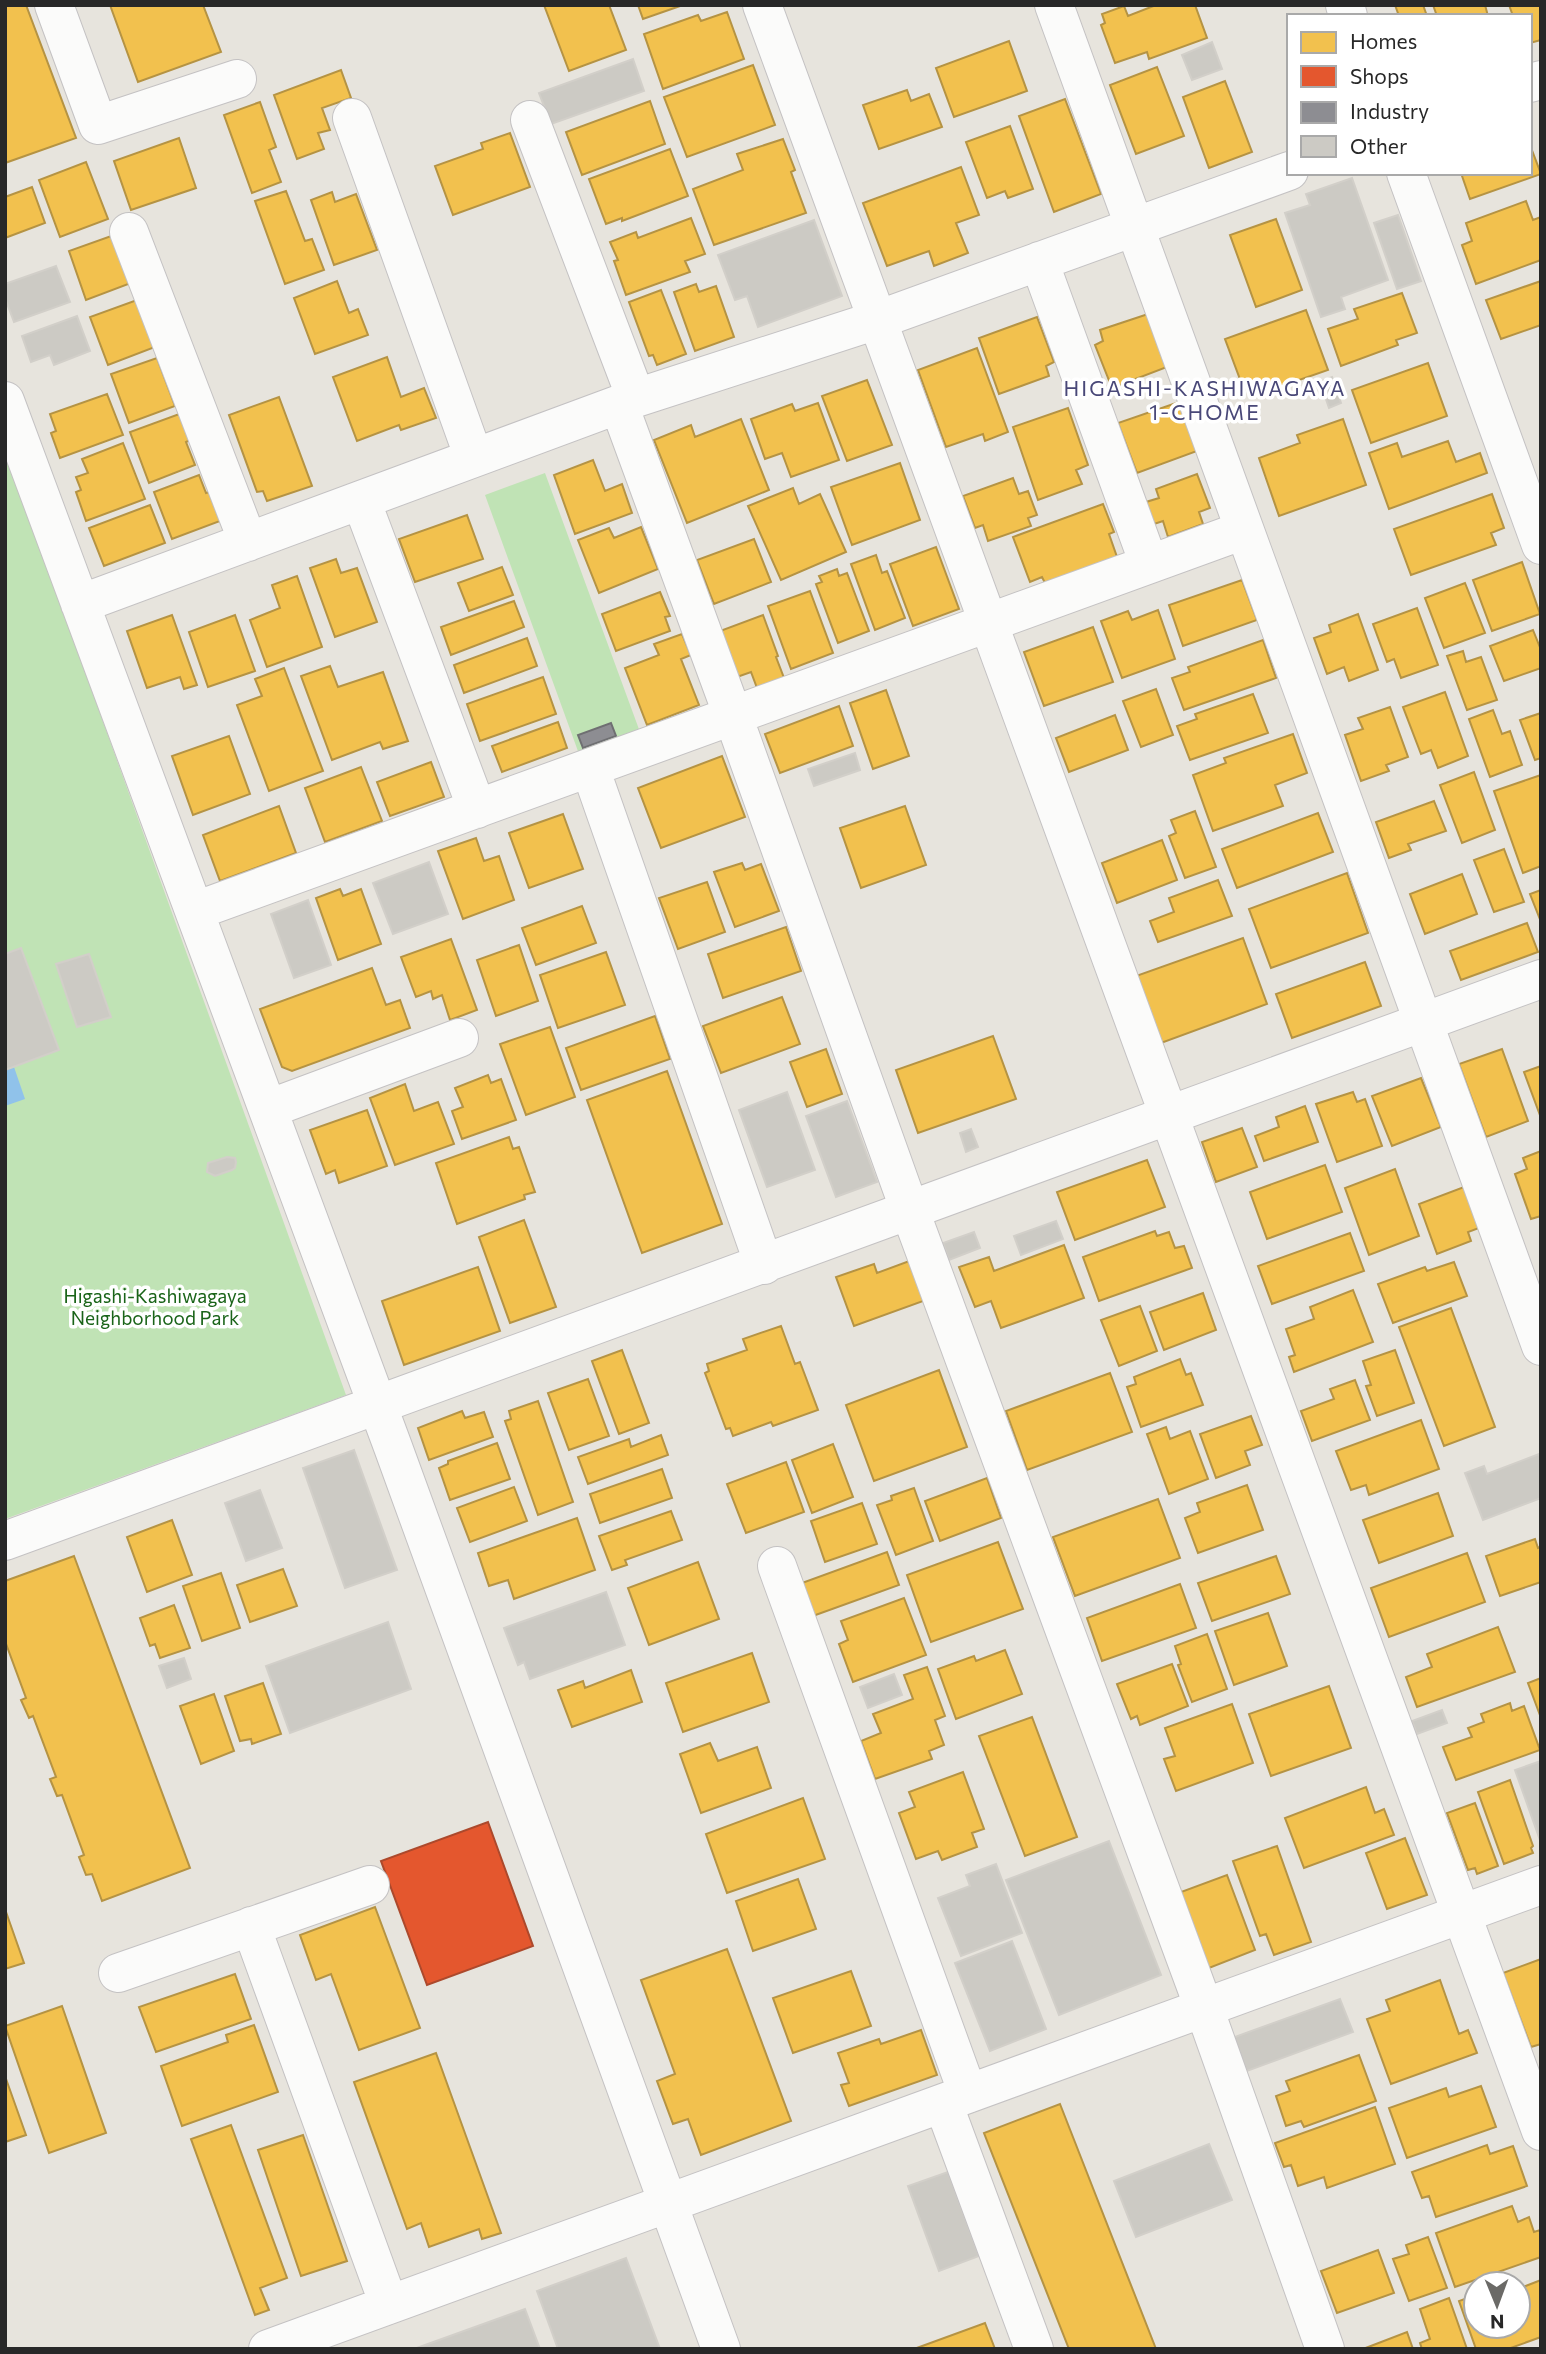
<svg xmlns="http://www.w3.org/2000/svg" width="1546" height="2354" font-family="Commissioner,sans-serif">
<style>
.green{fill:#c0e3b5}
.water{fill:#90c2ea}
.homes{fill:#f2c14e;stroke:#b59343;stroke-width:2}
.shops{fill:#e4572e;stroke:#ac492c;stroke-width:2}
.industry{fill:#8d8d92;stroke:#6f6f72;stroke-width:2}
.building{fill:#cccac4;stroke:#d2cfc9;stroke-width:2}
.lines{fill:none;stroke-linecap:round;stroke-linejoin:round}
.minor-casing{stroke:#c4c2c3;stroke-width:40}
.minor{stroke:#fbfbfa;stroke-width:38}
.labels{text-anchor:middle;dominant-baseline:central;stroke-width:7;stroke-linejoin:round;paint-order:stroke}
.park-label{font-size:19px;fill:#1a6419;stroke:#fff}
.neighbourhood-label{font-size:21px;letter-spacing:2px;fill:#494878;stroke:#fff}
</style>
<rect width="100%" height="100%" fill="#e7e4dd"/>
<!-- green -->
<path class="green" d="M5,450l341,945 -341,124z
M545,473l95,259 -61,22 -94,-259z"/>
<!-- water -->
<path class="water" d="M14,1067l11,32 -20,7v-36z"/>
<!-- homes -->
<path class="homes" d="M5,5h21l50,133 -71,25z
M110,5h93l18,47 -83,30z
M544,5h65l17,45 -57,21z
M638,5h45l-40,14z
M1156,5h39l12,33 -58,21 -2,-7 -32,11 -14,-38 4,-2 -3,-9 22,-8 4,10z
M1395,5h28l4,11h-28z
M1433,5h52l3,11h-51z
M1509,5h32v35l-11,3v-27h-17z
M727,12l17,47 -81,30 -19,-55 54,-19 3,6z
M1009,41l18,50 -73,26 -18,-49z
M753,65l22,60 -88,32 -23,-60z
M1157,67l27,69 -48,18 -26,-69z
M341,70l10,28 -29,10 8,22 -12,3 6,16 -27,10 -23,-64z
M1225,81l27,71 -43,16 -26,-71z
M907,90l4,11 18,-7 13,33 -63,22 -16,-44z
M1065,99l36,95 -47,18 -35,-96z
M650,101l15,43 -83,31 -16,-43z
M260,102l16,45 -7,3 12,32 -29,11 -28,-78z
M1010,126l23,63 -25,9 -3,-7 -18,7 -21,-56z
M510,133l20,54 -77,28 -18,-49 48,-17 -2,-6z
M179,138l17,50 -65,22 -17,-49z
M783,139l12,31 -4,2 15,41 -92,32 -21,-56 50,-19 -6,-16z
M1530,145l11,29 -71,25 -9,-26h69z
M670,149l18,47 -66,25v-3l-16,6 -17,-45z
M86,162l22,57 -48,18 -21,-57z
M961,167l18,48 -23,8 12,30 -34,13 -5,-15 -42,15 -24,-63z
M32,187l13,36 -40,15v-41z
M286,191l19,50 7,-2 12,31 -39,14 -30,-83z
M332,192l3,10 21,-8 21,56 -43,15 -23,-65z
M1526,201l7,19 8,-3v43l-65,24 -14,-39 10,-4 -6,-18z
M691,218l14,36 -20,7 5,11 -64,23 -12,-34 4,-1 -8,-18 26,-10 2,6z
M1276,219l26,71 -46,17 -26,-72z
M114,235l17,48 -45,17 -17,-49z
M337,281l12,32 9,-4 10,26 -53,19 -21,-56z
M1541,281v44l-40,14 -15,-39z
M696,284l3,8 17,-6 18,51 -39,14 -21,-59z
M661,290l25,64 -29,11 -4,-10 -4,1 -20,-54z
M1402,293l15,40 -21,7 2,5 -57,21 -13,-37 30,-10 -4,-10z
M137,300l18,47 -47,18 -18,-48z
M1306,310l22,60 -75,26 -2,-8 -7,2 -19,-51z
M1148,314l19,53 -55,21 -17,-43 8,-4 -3,-11z
M1037,317l17,45 -8,4 3,10 -50,18 -20,-56z
M977,348l31,84 -23,9 -2,-7 -37,13 -28,-77z
M387,357l14,40 23,-9 12,30 -35,12 -2,-5 -42,16 -24,-64z
M157,358l18,48 -46,17 -18,-49z
M1428,363l19,53 -76,27 -19,-53z
M867,380l25,65 -45,16 -25,-65z
M107,394l16,41 -63,23 -9,-25 5,-2 -6,-17z
M279,397l33,89 -45,15 -4,-10 -6,1 -28,-77z
M1179,402l18,49 -60,22 -19,-50z
M818,403l21,57 -48,17 -9,-24 -17,6 -14,-40 41,-15 3,7z
M1068,408l20,57 -12,5 6,14 -44,16 -25,-73z
M182,413l10,26 -6,3 9,23 -46,18 -19,-51z
M741,419l28,71 -82,33 -33,-83 37,-15 4,12z
M1343,419l23,66 -87,31 -20,-58 41,-15 -3,-8z
M1448,441l8,21 24,-9 7,20 -98,36 -20,-56 28,-10 5,14z
M123,443l22,56 -59,22 -10,-29 5,-2 -5,-13 12,-4 -6,-14z
M593,460l12,31 17,-7 10,29 -57,21 -21,-59z
M900,463l20,57 -68,25 -21,-58z
M1197,474l13,34 -11,4 4,12 -35,13 -5,-16 -9,3 -8,-22 13,-4 -3,-9z
M199,475l7,18 3,-1 11,29 -48,18 -18,-47z
M1013,478l6,16 9,-3 9,24 -9,3 3,8 -43,15 -5,-16 -8,3 -12,-32z
M793,488l6,16 21,-10 26,58 -65,28 -33,-74z
M1492,494l12,34 -13,5 5,12 -85,30 -17,-46z
M1103,504l11,28 -5,2 8,23 -72,26 -3,-6 -12,5 -17,-45z
M150,505l15,38 -61,23 -15,-38z
M467,515l16,44 -68,23 -16,-43z
M641,527l17,42 -59,24 -21,-53 31,-12 5,10z
M754,539l17,43 -57,22 -17,-44z
M936,547l23,62 -46,17 -23,-62z
M876,555l6,18 5,-2 18,47 -30,12 -24,-66z
M336,559l5,14 16,-5 20,54 -42,15 -25,-69z
M1522,562l18,52 -48,17 -19,-51z
M502,567l11,28 -44,16 -11,-28z
M837,569l2,7 8,-3 22,58 -31,12 -22,-59 6,-2 -3,-6z
M297,576l25,71 -55,20 -17,-47 30,-12 -8,-23z
M1242,580l15,40 -74,26 -14,-41z
M1465,583l20,50 -41,15 -19,-50z
M810,591l23,62 -42,16 -23,-63z
M660,592l10,24 -5,1 5,14 -54,20 -14,-37z
M514,601l10,26 -73,28 -10,-28z
M1417,608l21,57 -37,13 -7,-19 -7,3 -14,-38z
M1158,610l17,49 -53,19 -21,-57 27,-10 4,9z
M1358,614l20,56 -29,11 -5,-14 -17,7 -13,-36 17,-6 -2,-7z
M172,615l25,70 -13,4 -4,-12 -33,11 -20,-57z
M235,615l20,56 -47,16 -19,-55z
M763,615l15,41 -2,1 8,21 -27,10 -6,-16 -14,5 -17,-46z
M1093,627l20,55 -69,24 -20,-54z
M1533,630l8,20v18l-37,13 -14,-35z
M682,634l9,21 -10,4 18,46 -52,20 -22,-57 34,-13 -5,-11z
M527,638l10,28 -73,27 -10,-28z
M1263,640l13,38 -92,32 -12,-32 18,-6 -2,-5z
M1463,651l3,11 15,-5 16,43 -30,10 -20,-54z
M330,666l8,21 45,-15 25,69 -25,8 -3,-7 -48,18 -31,-84z
M284,668l39,103 -54,20 -32,-86 25,-9 -7,-17z
M543,677l13,37 -76,27 -13,-37z
M1156,689l17,46 -32,12 -18,-46z
M886,690l23,66 -36,13 -23,-66z
M1445,692l23,64 -30,12 -7,-18 -10,4 -18,-47z
M1253,694l15,39 -78,27 -13,-34 20,-7 -2,-5z
M839,706l14,40 -73,27 -15,-39z
M1390,707l18,50 -22,8 3,6 -28,10 -16,-46 18,-6 -5,-11z
M1493,710l9,24 8,-3 12,34 -32,12 -21,-58z
M1541,713v45l-6,2 -15,-40z
M1115,715l13,35 -59,22 -13,-34z
M558,722l9,26 -65,24 -10,-26z
M1293,734l14,39 -32,12 8,21 -70,25 -20,-56 33,-12 -2,-5z
M229,736l21,58 -57,21 -21,-59z
M722,756l23,61 -84,31 -23,-60z
M431,762l13,35 -54,19 -13,-34z
M361,767l21,54 -57,21 -20,-54z
M1474,772l21,58 -33,13 -22,-58z
M1541,775v91l-18,7 -29,-82z
M1434,801l12,30 -38,13 3,6 -22,8 -13,-36z
M279,806l17,47 -76,28 -17,-46z
M905,806l21,59 -65,23 -21,-60z
M1195,811l21,56 -31,11 -16,-42 7,-3 -5,-13z
M1318,813l15,39 -96,36 -15,-39z
M563,814l20,55 -54,19 -20,-55z
M476,838l8,23 15,-5 15,44 -51,19 -25,-68z
M1162,840l15,40 -60,23 -15,-40z
M1504,849l20,53 -30,10 -20,-52z
M742,863l3,7 16,-6 18,47 -44,16 -21,-55z
M1347,873l21,60 -97,35 -22,-59z
M1462,874l15,40 -52,20 -15,-40z
M1218,880l14,36 -74,26 -8,-21 24,-9 -5,-14z
M707,882l18,50 -47,17 -19,-51z
M340,889l3,7 18,-7 20,55 -43,16 -22,-62z
M1541,890v32l-11,-28z
M582,906l14,37 -60,22 -14,-37z
M1527,923l11,29 -77,28 -11,-29z
M786,927l15,44 -78,27 -15,-44z
M1243,938l24,66 -106,39 -25,-67z
M451,939l26,71 -27,10 -8,-25 -9,4 -2,-8 -15,6 -15,-40z
M519,945l19,56 -42,15 -19,-56z
M606,952l19,53 -67,23 -18,-53z
M1365,962l16,44 -89,32 -16,-44z
M372,968l14,37 14,-5 10,28 -118,43 -10,-4 -22,-58z
M782,997l18,47 -79,29 -18,-47z
M655,1016l15,43 -89,31 -15,-42z
M550,1027l25,70 -49,18 -26,-71z
M993,1036l23,63 -98,34 -22,-63z
M826,1049l16,45 -35,13 -17,-45z
M1502,1049l26,72 -42,16 -27,-73z
M1541,1066v52l-17,-46z
M667,1071l55,153 -80,29 -55,-153z
M488,1075l3,8 10,-4 15,41 -54,19 -10,-28 11,-4 -8,-19z
M1421,1078l20,49 -49,19 -20,-50z
M405,1084l9,27 24,-9 16,42 -59,21 -25,-67z
M1353,1092l4,10 8,-3 17,47 -45,16 -21,-58z
M1305,1106l13,36 -54,19 -9,-25 24,-9 -3,-10z
M367,1110l20,56 -48,17 -4,-13 -9,4 -16,-44z
M1242,1128l15,39 -41,15 -14,-40z
M509,1137l4,12 6,-2 16,45 -11,3 1,4 -68,25 -21,-61z
M1541,1151v65l-10,3 -16,-45 12,-5 -4,-11z
M1147,1160l18,47 -90,33 -18,-48z
M1325,1165l17,47 -75,27 -17,-47z
M1395,1169l24,67 -50,19 -24,-67z
M1464,1187l15,41 -11,4 3,9 -34,13 -18,-50z
M524,1220l32,87 -46,16 -31,-86z
M1155,1231l2,5 12,-4 6,16 9,-2 8,22 -93,33 -16,-44z
M1350,1233l14,38 -92,33 -14,-38z
M1064,1245l20,53 -83,30 -10,-27 -16,6 -16,-40 30,-10 5,14z
M912,1260l14,40 -72,26 -18,-49 38,-13 3,9z
M1454,1262l13,34 -74,27 -15,-39 47,-17 2,4z
M478,1267l22,64 -96,34 -22,-64z
M1353,1290l20,52 -79,30 -5,-15 6,-2 -9,-26 28,-10 -4,-12z
M1203,1293l13,37 -52,20 -14,-38z
M1140,1306l17,45 -38,15 -18,-46z
M1451,1308l44,119 -51,19 -45,-119z
M781,1326l14,38 5,-2 18,48 -45,16 -2,-4 -38,14 -3,-8 -4,1 -21,-56 4,-2 -2,-7 40,-14 -4,-11z
M622,1350l27,73 -30,11 -27,-73z
M1395,1350l19,53 -37,13 -11,-30 5,-1 -8,-24z
M1180,1359l6,16 5,-2 12,32 -62,22 -14,-40 9,-3 -2,-7z
M939,1370l28,77 -93,34 -28,-76z
M1110,1373l22,59 -105,38 -21,-59z
M588,1379l21,57 -40,14 -21,-57z
M1355,1380l15,40 -58,21 -11,-30 33,-12 -4,-10z
M538,1401l35,101 -35,13 -33,-94 6,-2 -2,-8z
M462,1411l3,7 19,-6 9,25 -64,23 -11,-32z
M1251,1416l11,29 -17,6 5,14 -34,13 -16,-44z
M1421,1420l18,49 -70,26 -3,-10 -15,5 -15,-39z
M1166,1427l4,12 20,-8 18,48 -39,15 -22,-60z
M661,1435l7,20 -80,29 -10,-27 51,-18 2,8z
M497,1443l13,36 -60,21 -11,-32 9,-4v-3z
M833,1444l20,53 -41,16 -20,-53z
M786,1462l18,50 -58,21 -19,-49z
M662,1469l10,29 -72,25 -10,-29z
M987,1478l14,40 -61,23 -15,-40z
M1247,1485l16,45 -65,23 -13,-35 15,-6 -3,-9z
M514,1487l13,34 -57,21 -13,-34z
M914,1488l19,53 -37,14 -19,-50 15,-5 -1,-4z
M1438,1493l15,43 -74,27 -16,-43z
M1158,1499l22,59 -105,38 -22,-59z
M862,1503l15,41 -52,18 -14,-41z
M671,1511l11,29 -57,20 2,5 -15,5 -13,-34z
M577,1518l18,52 -81,29 -6,-19 -19,6 -11,-33z
M172,1520l20,55 -45,17 -20,-55z
M1535,1539l3,9 3,-1v35l-41,14 -14,-40z
M998,1542l25,67 -92,33 -24,-67z
M887,1552l12,33 -89,32 -19,-30z
M1467,1553l18,49 -96,35 -18,-49z
M74,1556l116,312 -88,33 -10,-27 -6,1 -7,-18 5,-2 -22,-60 -5,1 -7,-17 6,-2 -23,-61 -4,2 -8,-18 5,-2 -21,-57v-60z
M1276,1556l14,38 -78,27 -14,-38z
M698,1562l21,57 -70,26 -21,-57z
M283,1569l14,37 -47,16 -13,-37z
M221,1573l19,55 -38,13 -19,-55z
M1180,1584l16,44 -94,33 -15,-43z
M904,1598l22,57 -73,27 -14,-38 9,-4 -7,-19z
M174,1605l16,43 -30,10 -5,-14 -5,2 -10,-28z
M1268,1613l19,53 -53,19 -19,-54z
M1498,1627l17,45 -98,35 -11,-30 26,-10 -5,-13z
M1207,1634l20,55 -35,13 -14,-37 3,-1 -6,-18z
M1005,1650l17,44 -66,25 -18,-50 36,-13 2,5z
M752,1653l17,49 -86,30 -17,-49z
M1172,1664l16,42 -48,19 -3,-9 -6,3 -14,-35z
M927,1667l18,49 -10,4 9,25 -15,6 3,8 -57,20 -14,-38 20,-8 -8,-19 40,-15 -9,-24z
M631,1670l11,32 -70,25 -14,-37 25,-9 2,7z
M1541,1678v40l-13,-35z
M263,1683l18,51 -29,10 -1,-5 -11,2 -15,-45z
M1329,1686l22,62 -80,28 -22,-62z
M214,1694l20,57 -33,13 -21,-58z
M1510,1703l2,8 12,-5 16,44 -84,30 -13,-33 29,-10 -4,-9 16,-6 -3,-8z
M1232,1704l21,59 -77,28 -12,-32 11,-3 -10,-28z
M1032,1717l45,120 -52,19 -46,-120z
M710,1743l8,18 39,-14 14,41 -70,25 -21,-59z
M963,1772l21,57 -12,4 5,14 -35,13 -4,-9 -22,8 -17,-46 16,-6 -6,-15z
M1510,1780l23,66 -2,2 2,5 -29,11 -26,-72z
M1366,1787l9,26 9,-4 10,26 -90,33 -19,-50z
M803,1798l22,61 -98,34 -21,-59z
M1475,1803l23,63 -21,8 -2,-6 -7,2 -21,-57z
M1405,1838l22,57 -40,14 -21,-56z
M1277,1846l34,96 -37,13 -8,-21 -6,2 -27,-75z
M1227,1875l28,75 -46,18 -28,-76z
M798,1879l18,50 -63,22 -17,-50z
M375,1907l45,121 -61,22 -28,-76 -15,6 -16,-45z
M5,1909l19,54 -19,6z
M727,1949l64,172 -90,34 -13,-36 -15,5 -16,-43 18,-7 -34,-94z
M1541,1959v85l-10,3 -28,-74z
M851,1971l20,55 -78,27 -20,-55z
M235,1974l16,45 -95,33 -17,-45z
M1440,1980l19,54 9,-4 9,23 -86,31 -24,-65 23,-8 -4,-11z
M62,2006l44,127 -57,20 -44,-127z
M254,2025l24,67 -96,34 -21,-60 67,-24 -2,-7z
M921,2030l16,45 -88,31 -8,-21 8,-2 -11,-30 41,-14 2,5z
M436,2053l65,180 -19,6 -3,-10 -50,18 -8,-24 -14,6 -53,-147z
M1359,2055l17,46 -72,26 -3,-6 -15,5 -10,-30 14,-5 -4,-10z
M5,2076l21,59 -21,7z
M1481,2086l15,41 -89,31 -18,-50 57,-20 3,9z
M1060,2104l96,245h-87l-85,-216z
M1375,2107l20,57 -68,24 -3,-11 -26,9 -7,-21 -7,2 -9,-24z
M231,2125l56,153 -27,10 9,22 -14,5 -64,-176z
M303,2135l44,126 -46,15 -43,-126z
M1487,2145l3,9 23,-8 14,40 -91,31 -7,-21 -7,2 -10,-26z
M1512,2206l6,16 11,-5 5,15 6,-2 1,27 -86,30 -19,-54z
M1428,2237l19,51 -38,13 -16,-42 16,-5 -3,-9z
M1378,2250l16,43 -57,20 -16,-42z
M1541,2280v57l-33,12h-32l-17,-48 17,-6v31h42v-37z
M1449,2298l18,51h-45l-2,-6 10,-4 -10,-30z
M985,2323l10,26h-81z
M1407,2332l6,17h-50z"/>
<!-- shops -->
<path class="shops" d="M488,1822l45,124 -106,39 -46,-124z"/>
<!-- industry -->
<path class="industry" d="M611,723l5,13 -33,12 -5,-13z"/>
<!-- building -->
<path class="building" d="M1212,42l10,27 -30,11 -10,-25z
M633,59l11,32 -93,33 -12,-31z
M1352,178l36,102 -47,17 4,12 -24,8 -36,-104 25,-8 -4,-11z
M1398,215l23,66 -24,8 -23,-66z
M814,220l28,76 -84,31 -11,-31 -12,4 -17,-45z
M56,266l14,36 -56,20 -9,-24v-14z
M77,316l13,35 -36,14 -4,-10 -19,7 -9,-26z
M1332,377l9,26 -12,5 -9,-26z
M855,753l5,17 -46,16 -6,-17z
M429,862l19,52 -55,20 -20,-51z
M308,900l23,65 -37,13 -23,-64z
M21,948l38,102 -54,20v-116z
M89,954l22,63 -34,10 -21,-63z
M787,1092l28,78 -48,17 -28,-77z
M847,1101l30,81 -41,15 -30,-81z
M971,1129l7,18 -12,5 -6,-19z
M227,1157l8,1 1,4 -1,6 -3,2 -17,6 -8,-4 1,-9z
M1056,1221l7,18 -42,16 -7,-19z
M974,1232l6,16 -31,12 -6,-17z
M354,1450l43,120 -52,18 -42,-120z
M1539,1454l2,5v39l-58,22 -18,-47 19,-7 3,8z
M260,1490l22,58 -36,13 -21,-58z
M606,1592l19,53 -95,34 -6,-17 -6,3 -14,-37z
M388,1622l23,67 -121,44 -24,-67z
M184,1658l7,21 -24,9 -8,-22z
M894,1674l8,21 -34,13 -8,-21z
M1442,1710l5,13 -30,11 -5,-13z
M1541,1761v82l-26,-73z
M1109,1841l52,134 -102,40 -53,-135z
M996,1864l26,69 -61,23 -23,-58 32,-12 -4,-11z
M1012,1941l34,88 -56,22 -35,-88z
M1340,1999l13,33 -109,40 -12,-34z
M1209,2144l23,56 -96,37 -22,-56z
M948,2172l31,84 -40,15 -31,-85z
M626,2258l34,91h-102l-21,-58z
M525,2309l15,40h-126z"/>
<g class="lines">
<defs>
<path id="minor" d="M54,5l44,120 139,-46
M762,5l779,2126
M1054,5l487,1341
M1345,5l3,11
M1530,83l11,-3
M352,118l122,340
M530,120l106,278
M1406,173l135,372
M129,232l119,310
M1039,261l110,303
M5,401l388,1046 328,902
M619,405l114,311 177,495 294,797 121,341
M361,500l116,309
M80,604l556,-206 241,-78 412,-149
M590,768l174,497
M195,911l1049,-381
M268,1109l191,-71
M5,1541l1536,-562
M777,1566l191,528
M251,1926l138,379
M118,1973l252,-88
M943,2103l91,246
M268,2349l1273,-464"/>
</defs>
<!-- minor casing -->
<use href="#minor" class="minor-casing"/>
<!-- minor -->
<use href="#minor" class="minor"/>
</g>
<g class="labels">
<!-- park labels -->
<g class="park-label">
<text x="155" y="1295">Higashi-Kashiwagaya<tspan x="155" dy="22">Neighborhood Park</tspan></text>
</g>
<!-- neighbourhood labels -->
<g class="neighbourhood-label">
<text x="1205" y="387">HIGASHI-KASHIWAGAYA<tspan x="1205" dy="24">1-CHOME</tspan></text>
</g>
</g>
<!-- border -->
<rect width="1546" height="2354" fill="none" stroke="#282828" stroke-width="14"/>
<!-- legend -->
<rect x="1287" y="14" width="245" height="161" fill="#ffffff" stroke="#a9a9a9" stroke-width="2"/>
<rect x="1301" y="32" width="35" height="21" fill="#f2c14e" stroke="#a9a9a9" stroke-width="2"/>
<text x="1350" y="49" font-size="21" fill="#282828">Homes</text>
<rect x="1301" y="66" width="35" height="21" fill="#e4572e" stroke="#a9a9a9" stroke-width="2"/>
<text x="1350" y="84" font-size="21" fill="#282828">Shops</text>
<rect x="1301" y="102" width="35" height="21" fill="#8d8d92" stroke="#a9a9a9" stroke-width="2"/>
<text x="1350" y="119" font-size="21" fill="#282828">Industry</text>
<rect x="1301" y="136" width="35" height="21" fill="#cccac4" stroke="#a9a9a9" stroke-width="2"/>
<text x="1350" y="154" font-size="21" fill="#282828">Other</text>
<!-- north arrow -->
<g transform="translate(1497 2305) rotate(179)"><circle r="33" fill="#ffffff" stroke="#a9a9a9" stroke-width="2"/>
<path d="M0-5L12 26L0 18L-12 26Z" fill="#6b6a67"/>
<text y="-10" font-size="19" font-weight="bold" text-anchor="middle" fill="#282828">N</text>
</g>
</svg>
